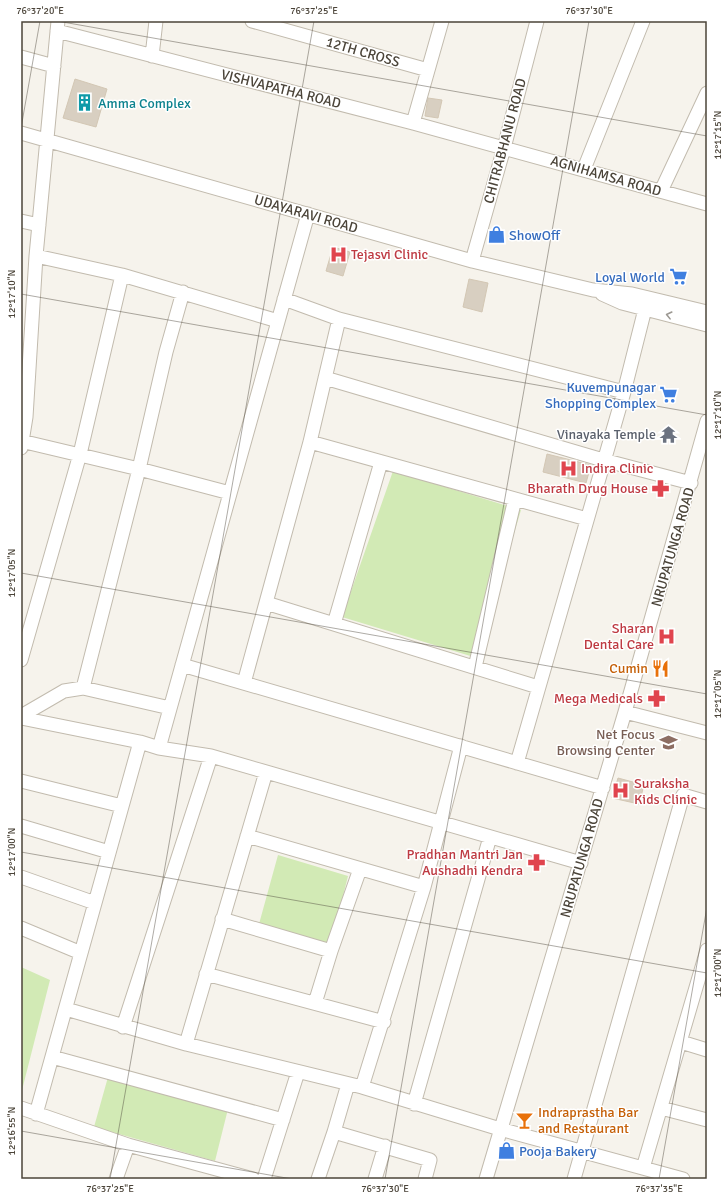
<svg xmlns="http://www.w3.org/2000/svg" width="728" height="1200" font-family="Signika,sans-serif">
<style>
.green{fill:#d2eab5}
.building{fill:#d8cfc1;stroke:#d3c7b4}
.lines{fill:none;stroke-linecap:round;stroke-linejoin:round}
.minor-casing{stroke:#c2bbae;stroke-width:15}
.minor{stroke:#fff;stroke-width:13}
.oneway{stroke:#9c9892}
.ticks{fill:none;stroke:#4b4439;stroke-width:1;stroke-opacity:0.45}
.labels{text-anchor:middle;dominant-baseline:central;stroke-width:3;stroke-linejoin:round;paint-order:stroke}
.street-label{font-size:14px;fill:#4b4439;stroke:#fff}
.culture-label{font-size:14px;fill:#0d838f;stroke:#fff;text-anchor:start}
.shop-label{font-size:14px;fill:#366cbe;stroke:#fff;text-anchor:start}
.health-label{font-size:14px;fill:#be3a42;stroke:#fff;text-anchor:end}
.worship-label{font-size:14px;fill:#5b616d;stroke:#fff;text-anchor:end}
.food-label{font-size:14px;fill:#c56008;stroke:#fff;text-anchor:end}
.education-label{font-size:14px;fill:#785e54;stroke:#fff;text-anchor:end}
.neatline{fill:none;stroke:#4b4439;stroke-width:1.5}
.ticks-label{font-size:10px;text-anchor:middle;fill:#4b4439}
</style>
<rect width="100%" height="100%" fill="#f6f3ec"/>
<!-- green -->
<path class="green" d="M393,471l128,39 -44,148 -135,-41z
M278,855l70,21 -17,68 -72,-20z
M21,967l29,13 -29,114z
M108,1077l120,32 -13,52 -121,-34z"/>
<!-- building -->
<path class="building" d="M75,79l32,10 -11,38 -33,-9z
M428,98l14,2 -4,18 -13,-2z
M333,247l17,5 -7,24 -17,-5z
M469,279l19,4 -6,29 -19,-5z
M547,454l44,11 -5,18 -43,-11z
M618,778l26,7 -5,19 -27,-6z"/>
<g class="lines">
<defs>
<path id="minor" d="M252,21l176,49
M57,31l356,92 294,81
M152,56l4,-35
M21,57l33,9
M413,123l29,-102
M21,133l451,128 121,29 39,4 75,18
M584,169l59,-148
M661,191l46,-98
M21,221l18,4
M36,256l86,19 156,46
M472,261l32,-113 33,-127
M602,294l20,9 85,22
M284,299l55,20 285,73
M325,378l278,82 88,23
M21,441l118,28 91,24
M310,442l277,77
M21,448l5,-31 10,-161 22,-235
M266,603l272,84
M334,624l47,-162
M21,660l59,-206 42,-179
M182,665l421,123
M475,667l40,-168
M244,683l66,-241 29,-123
M83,688l56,-219 27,-117 17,-60
M625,712l82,21
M21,716l43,-25 19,-3 87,20
M21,718l119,24
M159,748l52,8 370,107
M517,763l107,-371 21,-83
M21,781l101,25
M21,826l88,26
M247,836l177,51
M21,877l74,26
M222,919l109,32
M21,928l60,25
M206,974l178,48
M315,1003l16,-52 29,-82
M66,1009l120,35 176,43 138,42 183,50
M123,1027l88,-271
M681,1042l26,8
M186,1044l80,-272
M52,1057l231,63
M362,1087l62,-200 37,-141
M414,1104l76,-267
M21,1108l107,37 125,34
M661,1108l46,12
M36,1114l104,-372 19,6 149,-534
M334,1132l96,28 -5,19
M643,1168l64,-218
M116,1179l12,-34
M264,1179l34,-107
M318,1179l16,-47 14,-48
M375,1179l10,-33
M486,1179l139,-467 82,-291
M574,1179l109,-384 24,7"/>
</defs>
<!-- minor casing -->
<use href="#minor" class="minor-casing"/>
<!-- minor -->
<use href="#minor" class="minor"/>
</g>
<!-- one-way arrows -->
<defs><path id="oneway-chevron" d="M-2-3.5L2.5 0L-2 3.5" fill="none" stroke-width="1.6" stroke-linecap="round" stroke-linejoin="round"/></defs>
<use class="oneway" href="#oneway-chevron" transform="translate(669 315) rotate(-166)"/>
<!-- ticks -->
<path class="ticks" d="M57,21l650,115M21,128l19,-107M21,294l686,121M21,573l686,121M21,852l686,121M21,1131l271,48M110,1179l204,-1158M385,1179l204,-1158M659,1179l48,-272"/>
<!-- icons -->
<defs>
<symbol id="building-bare" viewBox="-9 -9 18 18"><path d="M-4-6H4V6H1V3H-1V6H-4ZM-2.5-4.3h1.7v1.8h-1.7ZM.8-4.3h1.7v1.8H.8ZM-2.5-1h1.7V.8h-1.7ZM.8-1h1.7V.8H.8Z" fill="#0f9aa8" stroke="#fff" stroke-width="2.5" paint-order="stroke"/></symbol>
<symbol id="shop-bare" viewBox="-9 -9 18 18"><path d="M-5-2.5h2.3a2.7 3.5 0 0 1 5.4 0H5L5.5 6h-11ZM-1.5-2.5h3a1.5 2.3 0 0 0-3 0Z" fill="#3f7fe0" stroke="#fff" stroke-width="2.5" paint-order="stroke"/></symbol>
<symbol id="hospital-bare" viewBox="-9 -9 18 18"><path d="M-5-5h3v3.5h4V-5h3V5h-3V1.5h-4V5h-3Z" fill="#e0444e" stroke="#fff" stroke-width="2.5" paint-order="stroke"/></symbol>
<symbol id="supermarket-bare" viewBox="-9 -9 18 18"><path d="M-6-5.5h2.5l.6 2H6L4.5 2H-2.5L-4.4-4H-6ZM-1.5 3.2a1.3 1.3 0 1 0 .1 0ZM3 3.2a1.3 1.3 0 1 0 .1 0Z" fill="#3f7fe0" stroke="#fff" stroke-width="2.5" paint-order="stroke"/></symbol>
<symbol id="temple-bare" viewBox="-9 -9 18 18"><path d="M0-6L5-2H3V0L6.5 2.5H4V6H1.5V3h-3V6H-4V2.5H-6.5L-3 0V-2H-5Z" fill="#6b7280" stroke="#fff" stroke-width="2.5" paint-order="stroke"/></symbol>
<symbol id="pharmacy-bare" viewBox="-9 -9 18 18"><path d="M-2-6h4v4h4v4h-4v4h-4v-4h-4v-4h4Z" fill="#e0444e" stroke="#fff" stroke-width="2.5" paint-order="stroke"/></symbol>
<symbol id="restaurant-bare" viewBox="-9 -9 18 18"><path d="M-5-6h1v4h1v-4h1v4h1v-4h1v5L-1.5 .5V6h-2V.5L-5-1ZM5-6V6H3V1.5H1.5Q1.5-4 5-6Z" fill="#e8710a" stroke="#fff" stroke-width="2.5" paint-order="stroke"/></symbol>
<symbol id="school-bare" viewBox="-9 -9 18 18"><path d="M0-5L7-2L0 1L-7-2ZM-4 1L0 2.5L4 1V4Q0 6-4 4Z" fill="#8d6e63" stroke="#fff" stroke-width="2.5" paint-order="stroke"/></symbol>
<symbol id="bar-bare" viewBox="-9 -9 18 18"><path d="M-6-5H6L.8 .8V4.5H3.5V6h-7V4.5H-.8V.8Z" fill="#e8710a" stroke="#fff" stroke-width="2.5" paint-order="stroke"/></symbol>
</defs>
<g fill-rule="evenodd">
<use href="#building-bare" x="72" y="90" width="25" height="25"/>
<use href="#shop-bare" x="484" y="222" width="25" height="25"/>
<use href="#hospital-bare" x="326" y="242" width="25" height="25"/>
<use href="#supermarket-bare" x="666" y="264" width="25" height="25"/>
<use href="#supermarket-bare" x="656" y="382" width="25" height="25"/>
<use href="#temple-bare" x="656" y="422" width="25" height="25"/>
<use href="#hospital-bare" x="556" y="456" width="25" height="25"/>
<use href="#pharmacy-bare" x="648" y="476" width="25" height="25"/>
<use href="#hospital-bare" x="654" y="624" width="25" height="25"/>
<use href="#restaurant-bare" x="648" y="656" width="25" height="25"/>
<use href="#pharmacy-bare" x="644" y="686" width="25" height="25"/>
<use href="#school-bare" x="656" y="730" width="25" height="25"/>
<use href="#hospital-bare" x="608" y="778" width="25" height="25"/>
<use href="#pharmacy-bare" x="524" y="850" width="25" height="25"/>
<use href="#bar-bare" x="512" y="1108" width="25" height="25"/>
<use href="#shop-bare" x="494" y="1138" width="25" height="25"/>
</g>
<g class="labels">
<!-- street labels -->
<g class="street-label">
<text transform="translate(363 52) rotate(16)">12TH CROSS</text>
<text transform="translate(281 89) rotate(14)">VISHVAPATHA ROAD</text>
<text transform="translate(505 141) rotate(-75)">CHITRABHANU ROAD</text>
<text transform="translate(606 176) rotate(16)">AGNIHAMSA ROAD</text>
<text transform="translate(306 214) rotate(16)">UDAYARAVI ROAD</text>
<text transform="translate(673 547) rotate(-74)">NRUPATUNGA ROAD</text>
<text transform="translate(582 858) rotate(-74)">NRUPATUNGA ROAD</text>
</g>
<!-- culture labels -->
<g class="culture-label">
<text x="98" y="103">Amma Complex</text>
</g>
<!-- shop labels -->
<g class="shop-label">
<text x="509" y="235">ShowOff</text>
<text x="665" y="277" text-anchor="end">Loyal World</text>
<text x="656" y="387" text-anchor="end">Kuvempunagar<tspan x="656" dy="16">Shopping Complex</tspan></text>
<text x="519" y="1151">Pooja Bakery</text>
</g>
<!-- health labels -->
<g class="health-label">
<text x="351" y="254" text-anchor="start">Tejasvi Clinic</text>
<text x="581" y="468" text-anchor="start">Indira Clinic</text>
<text x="648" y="488">Bharath Drug House</text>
<text x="654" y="628">Sharan<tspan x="654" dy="16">Dental Care</tspan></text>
<text x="643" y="698">Mega Medicals</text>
<text x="634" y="783" text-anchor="start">Suraksha<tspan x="634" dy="16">Kids Clinic</tspan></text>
<text x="523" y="854">Pradhan Mantri Jan<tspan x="523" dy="16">Aushadhi Kendra</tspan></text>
</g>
<!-- worship labels -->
<g class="worship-label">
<text x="656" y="434">Vinayaka Temple</text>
</g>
<!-- food labels -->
<g class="food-label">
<text x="648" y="668">Cumin</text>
<text x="538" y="1112" text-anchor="start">Indraprastha Bar<tspan x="538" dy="16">and Restaurant</tspan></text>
</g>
<!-- education labels -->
<g class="education-label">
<text x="655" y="734">Net Focus<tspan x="655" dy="16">Browsing Center</tspan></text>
</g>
</g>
<!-- border -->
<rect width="728" height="1200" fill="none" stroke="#ffffff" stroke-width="44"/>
<rect x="22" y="22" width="684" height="1156" class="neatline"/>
<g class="ticks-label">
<text x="40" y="14">76°37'20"E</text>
<text x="314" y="14">76°37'25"E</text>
<text x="589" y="14">76°37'30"E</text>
<text transform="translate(717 135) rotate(-90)" y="4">12°17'15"N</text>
<text transform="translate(11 294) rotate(-90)" y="4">12°17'10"N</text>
<text transform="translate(717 415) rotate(-90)" y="4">12°17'10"N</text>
<text transform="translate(11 573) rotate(-90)" y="4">12°17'05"N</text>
<text transform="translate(717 694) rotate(-90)" y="4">12°17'05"N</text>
<text transform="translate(11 852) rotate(-90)" y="4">12°17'00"N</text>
<text transform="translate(717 973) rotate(-90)" y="4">12°17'00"N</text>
<text transform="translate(11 1131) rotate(-90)" y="4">12°16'55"N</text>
<text x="110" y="1192">76°37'25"E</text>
<text x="385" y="1192">76°37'30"E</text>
<text x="659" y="1192">76°37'35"E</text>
</g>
</svg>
